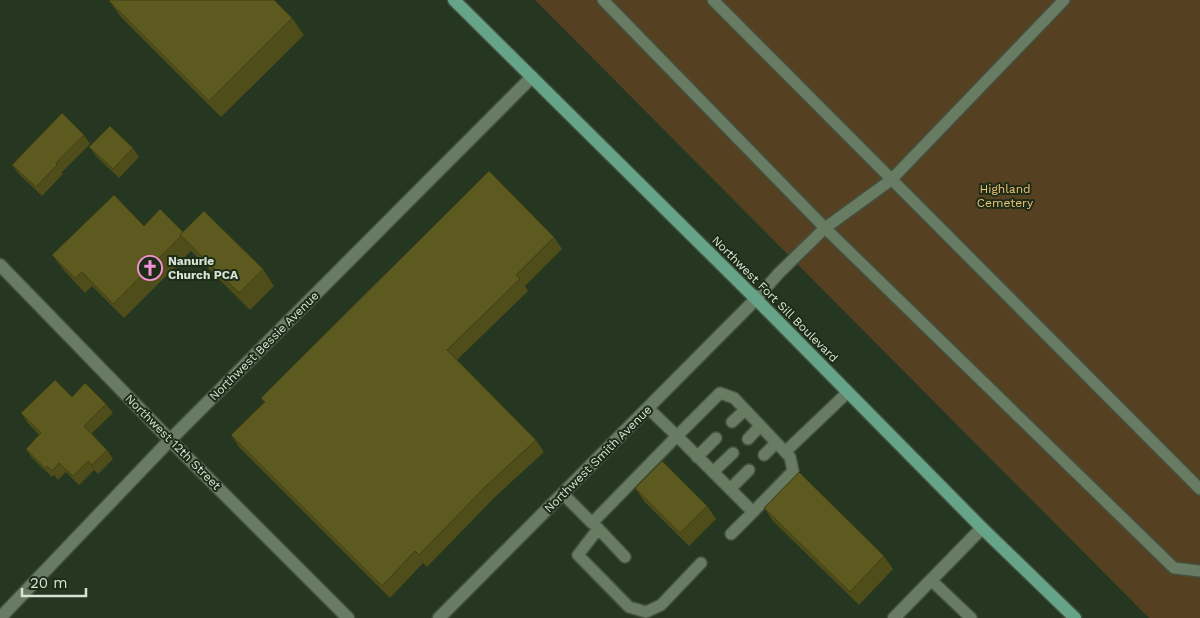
<svg xmlns="http://www.w3.org/2000/svg" width="1200" height="618" font-family="'Work Sans',sans-serif">
<style>
.green{fill:#554122}
.lines{fill:none;stroke-linecap:round;stroke-linejoin:round}
.service-casing{stroke:#43503e;stroke-width:14}
.minor-casing{stroke:#43503e;stroke-width:15}
.primary-casing{stroke:#43503e;stroke-width:15}
.service{stroke:#687b63;stroke-width:11}
.minor{stroke:#687b63;stroke-width:12}
.primary{stroke:#66a489;stroke-width:12}
.wall{fill:#4f4d1a}
.building{fill:#5c5a1e;stroke:#403f15}
.labels{text-anchor:middle;dominant-baseline:central;stroke-width:4;stroke-linejoin:round;paint-order:stroke}
.park-label{font-size:12px;fill:#f7c378;stroke:#1c2c17}
.poi-label{font-size:12px;font-weight:bold;fill:#d8e2d5;stroke:#1c2c17;text-anchor:start}
.street-label{font-size:12px;fill:#d8e2d5;stroke:#1c2c17}
</style>
<rect width="100%" height="100%" fill="#253621"/>
<!-- green -->
<path class="green" d="M535,0h665v618h-51z"/>
<g class="lines">
<defs>
<path id="service" d="M603,0l222,228 349,340 26,3
M713,0l487,489
M756,299l23,-26 46,-45 66,-48 173,-180
M720,393l14,5 56,59 3,14 -40,41 -76,-76z
M732,422l13,-12
M748,439l12,-13
M785,452l63,-60
M764,455l12,-12
M697,457l19,-19
M713,472l20,-19
M730,489l19,-19
M563,494l29,29 85,-87 -29,-28
M594,524l31,33
M598,529l-20,26 51,52 17,5 15,-7 40,-42
M731,534l22,-22
M931,580l40,38"/>
<path id="minor" d="M0,265l170,175 178,178
M0,618l170,-178 362,-363
M439,618l317,-319
M894,618l88,-90"/>
<path id="primary" d="M454,0l302,299 226,229 93,90"/>
</defs>
<!-- service casing -->
<use href="#service" class="service-casing"/>
<!-- minor casing -->
<use href="#minor" class="minor-casing"/>
<!-- primary casing -->
<use href="#primary" class="primary-casing"/>
<!-- service -->
<use href="#service" class="service"/>
<!-- minor -->
<use href="#minor" class="minor"/>
<!-- primary -->
<use href="#primary" class="primary"/>
</g>
<!-- wall -->
<path class="wall" d="M109,1l183,17 12,17 -83,82 -100,-100z
M84,135l6,9 -28,28 1,2 -21,22 -23,-22 -7,-9z
M89,147l44,1 6,9 -20,21 -23,-22z
M144,226l39,6 80,37 11,17 -24,24 -59,-59 -67,67 -32,-32 -7,7 -22,-24 -11,-14z
M554,237l8,12 -37,37 3,5 -71,69 79,80 8,12 -50,46 -67,69 -4,-4 -33,35 -151,-151 -8,-12 33,-33 -3,-4z
M72,397l34,7 7,9 -22,21 16,16 6,9 -15,15 -4,-4 -15,15 -13,-13 -8,8 -4,-5 -2,2 -20,-19 -6,-9 13,-14 -12,-13 -6,-9z
M635,488l72,18 9,13 -27,27 -45,-45z
M764,508l120,48 9,13 -34,36 -86,-84z"/>
<!-- building -->
<path class="building" d="M110,0h164l18,18 -83,83 -100,-100z
M62,113l22,22 -28,28 1,2 -21,22 -24,-22z
M110,126l23,22 -20,21 -24,-22z
M489,171l65,66 -38,38 4,4 -73,71 89,90 -50,46 -67,69 -4,-4 -33,35 -151,-151 34,-33 -4,-4 34,-34z
M114,195l30,31 16,-17 23,23 -3,3 1,1 -68,68 -31,-32 -7,6 -23,-23z
M204,211l59,58 -24,24 -59,-58z
M55,380l17,17 13,-14 21,21 -22,22 23,24 -15,15 -4,-4 -15,15 -14,-13 -7,8 -5,-5 -2,2 -19,-19 15,-16 -20,-20z
M662,461l45,45 -27,27 -45,-45z
M799,472l85,84 -34,36 -86,-84z"/>
<!-- icons -->
<defs>
<symbol id="church-ring" viewBox="-11 -11 22 22"><circle r="9.5" fill="#1c2c17" stroke="#f491d4" stroke-width="1.5"/><path d="M-1.2-6h2.4v3.5h3.3v2.4h-3.3V6h-2.4V-.1h-3.3v-2.4h3.3Z" fill="#f491d4"/></symbol>
</defs>
<g fill-rule="evenodd">
<use href="#church-ring" x="136" y="254" width="28" height="28"/>
</g>
<g class="labels">
<!-- park labels -->
<g class="park-label">
<text x="1005" y="189">Highland<tspan x="1005" dy="14">Cemetery</tspan></text>
</g>
<!-- poi labels -->
<g class="poi-label">
<text x="168" y="261">Nanurie<tspan x="168" dy="14">Church PCA</tspan></text>
</g>
<!-- street labels -->
<g class="street-label">
<text transform="translate(775 299) rotate(45)">Northwest Fort Sill Boulevard</text>
<text transform="translate(264 346) rotate(-45)">Northwest Bessie Avenue</text>
<text transform="translate(173 442) rotate(45)">Northwest 12th Street</text>
<text transform="translate(598 459) rotate(-45)">Northwest Smith Avenue</text>
</g>
</g>
<!-- scale -->
<path d="M22 588v8h64v-8" fill="none" stroke="#d8e2d5" stroke-width="2.5"/>
<text x="30" y="588" font-size="15" fill="#d8e2d5" stroke="#1c2c17" stroke-width="4" paint-order="stroke">20 m</text>
</svg>
